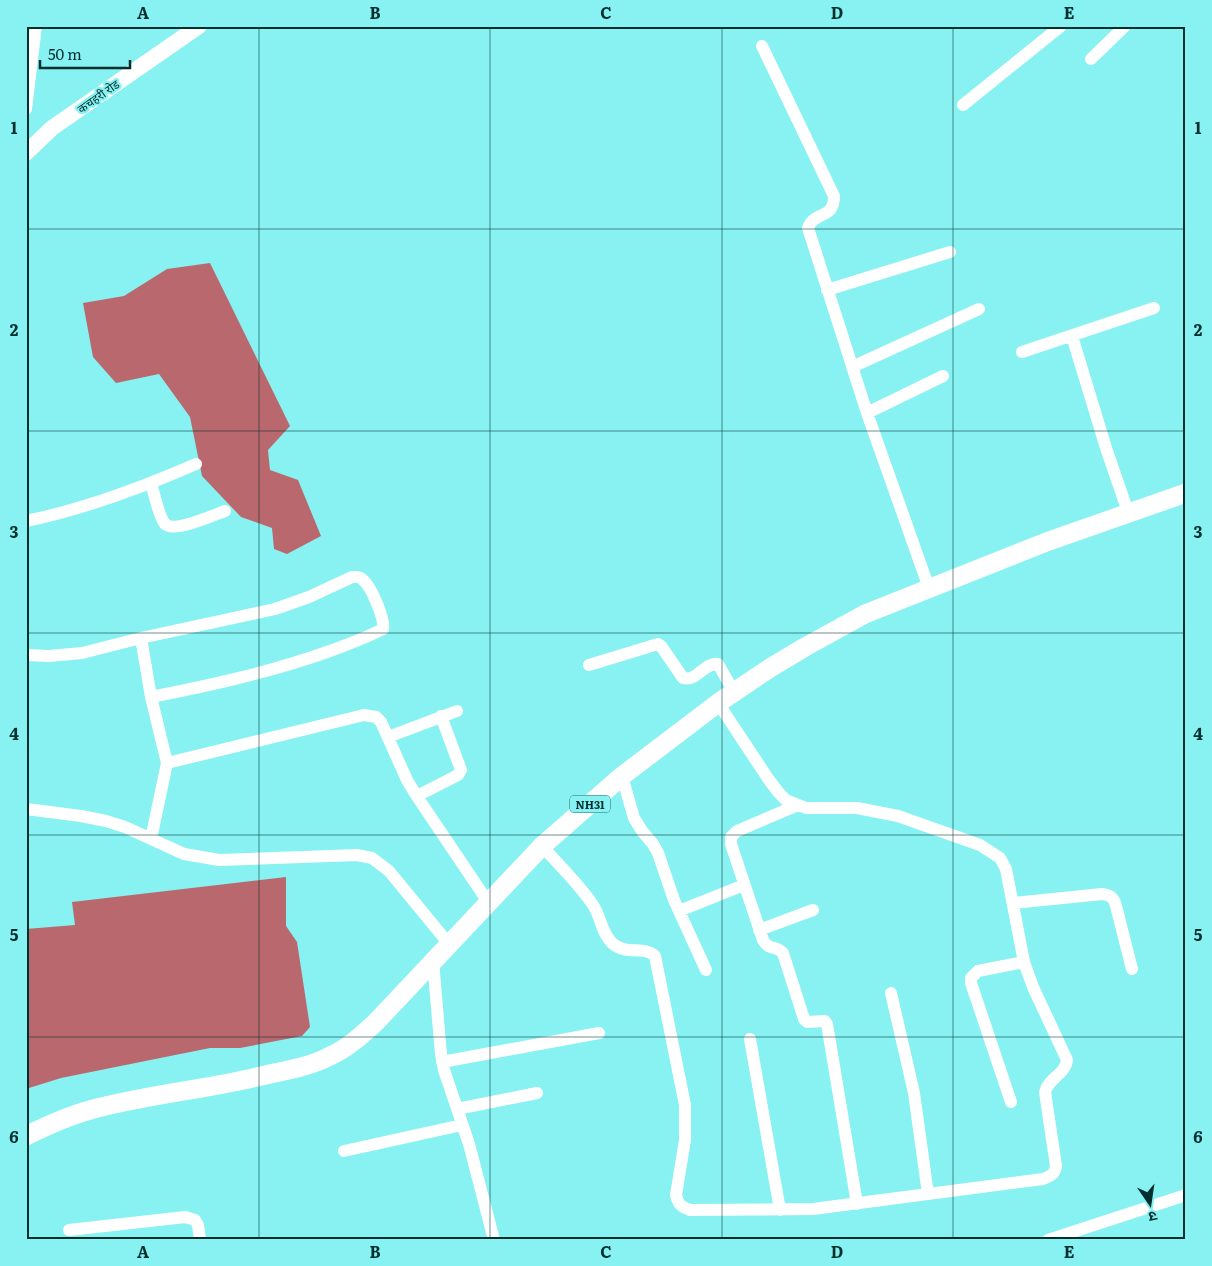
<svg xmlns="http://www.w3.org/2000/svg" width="1212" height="1266" font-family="Literata,'Noto Sans Devanagari',serif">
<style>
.water{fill:#b9686e}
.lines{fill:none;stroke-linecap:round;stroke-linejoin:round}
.minor{stroke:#fff;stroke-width:12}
.major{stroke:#fff;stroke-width:16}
.highway{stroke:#fff;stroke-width:19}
.grid{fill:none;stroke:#002f30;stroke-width:1;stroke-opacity:0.55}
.labels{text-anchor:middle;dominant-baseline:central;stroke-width:4.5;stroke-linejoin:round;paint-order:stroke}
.shield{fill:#88f1f1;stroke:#29696a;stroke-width:1}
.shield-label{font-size:11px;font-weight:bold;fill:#002f30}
.street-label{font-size:12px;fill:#002f30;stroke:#88f1f1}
.neatline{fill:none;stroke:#002f30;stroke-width:2}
.grid-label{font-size:16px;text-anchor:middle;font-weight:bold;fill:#002f30}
</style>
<rect width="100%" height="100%" fill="#88f1f1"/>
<!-- water -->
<path class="water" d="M210,263l80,163 -22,24 2,20 28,10 23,56 -34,18 -13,-5 -2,-21 -31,-11 -39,-41 -12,-59 -31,-43 -43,9 -23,-26 -10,-54 41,-7 43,-27z
M286,877v49l11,16 13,85 -8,9 -62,12h-30l-149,30 -32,10 -3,-12v-147l49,-4 -3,-23z"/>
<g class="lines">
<!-- minor -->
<path class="minor" d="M762,46l72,150c0,24 -19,14 -26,32l59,185 62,175
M1091,59l34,-33
M963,105l98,-79
M26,109l10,-83
M827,290l123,-38
M1072,336l34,112 22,64
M1022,352l132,-44
M852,367l127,-58
M867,413l76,-37
M151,483c3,10 8,34 14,41 9,9 49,-9 60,-13
M26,521c59,-12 115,-33 170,-57
M141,638l10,59 16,66 197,-48 12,2 5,5 26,58 9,15 72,107
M26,655l23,1 33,-3 59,-15 134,-29 34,-12 43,-20c5,0 8,-1 11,3 8,6 22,39 20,49 -17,9 -35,15 -53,22 -59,21 -118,34 -179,46
M589,665l69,-21 3,2 22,32c14,4 21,-16 35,-14l16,28
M388,737l69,-26
M622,776l12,42 8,13 11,13 5,9 16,47 32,70
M417,796l41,-21 3,-5 -20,-54
M798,805l-61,26 -6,6v7l32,96c6,11 13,5 20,13l21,66 3,3 18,-1 2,3 30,180
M26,809l55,7 25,5 19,6 59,27 35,6 138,-5 15,3 17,13 60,73
M151,839l16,-76
M542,846c17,19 37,38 51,59 8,12 8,27 19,38 14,13 31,2 43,13l30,149v35l-9,55c2,9 5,12 14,15l123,-1 230,-30c8,-3 12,-5 13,-13l-11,-74c4,-15 20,-17 22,-32l-34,-73 -9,-25 -18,-93 -6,-11 -20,-13 -82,-29 -41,-8h-51l-20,-8 -7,-7 -10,-13 -51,-77
M1013,903l89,-9c9,1 12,4 14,12l16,63
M679,911l65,-26
M759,930l54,-20
M433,961l8,93 3,16 25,74 25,96
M891,993l23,100 14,101
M750,1039l30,171
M442,1062l157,-29
M1011,1102l-40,-119v-5l7,-7 46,-9
M457,1109l80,-16
M344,1151l118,-26
M69,1230l116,-13 10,3 3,5 2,15
M1048,1240l138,-45"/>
<!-- major -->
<path class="major" d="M26,153l26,-25 147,-102"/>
<!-- highway -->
<path class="highway" d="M26,1136c20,-10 42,-20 64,-26 55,-15 112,-20 167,-33 24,-6 51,-9 73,-21 18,-8 32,-21 46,-34l166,-176 80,-70 96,-73 52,-35 35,-21 60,-33 184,-73 137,-48"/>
</g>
<!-- grid -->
<path class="grid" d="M259,26v1214M490,26v1214M722,26v1214M953,26v1214M26,229h1160M26,431h1160M26,633h1160M26,835h1160M26,1037h1160"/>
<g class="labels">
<!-- shield labels -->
<rect class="shield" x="570" y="795.5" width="40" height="17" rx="4"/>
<g class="shield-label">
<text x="590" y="804">NH31</text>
</g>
<!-- street labels -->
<g class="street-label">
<text transform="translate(98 96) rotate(-35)">कचहरी रोड</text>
</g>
</g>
<!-- border -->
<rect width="1212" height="1266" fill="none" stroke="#88f1f1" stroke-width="55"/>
<!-- north arrow -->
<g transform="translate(1150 1204) rotate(167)" stroke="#88f1f1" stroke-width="4" paint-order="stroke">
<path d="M0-4L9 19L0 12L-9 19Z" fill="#002f30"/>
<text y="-8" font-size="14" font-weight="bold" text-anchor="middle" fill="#002f30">उ</text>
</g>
<!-- scale -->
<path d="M40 60v8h90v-8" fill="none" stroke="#002f30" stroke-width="2.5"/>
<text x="48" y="60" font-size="15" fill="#002f30" stroke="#88f1f1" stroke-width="4" paint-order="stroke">50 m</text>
<rect x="28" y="28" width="1156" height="1210" class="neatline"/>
<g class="grid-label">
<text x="143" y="19">A</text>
<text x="375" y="19">B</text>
<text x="606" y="19">C</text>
<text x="837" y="19">D</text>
<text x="1069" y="19">E</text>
<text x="14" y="134">1</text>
<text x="1198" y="134">1</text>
<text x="14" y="336">2</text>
<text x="1198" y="336">2</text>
<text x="14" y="538">3</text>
<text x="1198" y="538">3</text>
<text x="14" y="740">4</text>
<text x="1198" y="740">4</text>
<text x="14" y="941">5</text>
<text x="1198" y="941">5</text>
<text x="14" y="1143">6</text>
<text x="1198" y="1143">6</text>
<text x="143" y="1258">A</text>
<text x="375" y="1258">B</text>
<text x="606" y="1258">C</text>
<text x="837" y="1258">D</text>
<text x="1069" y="1258">E</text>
</g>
</svg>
